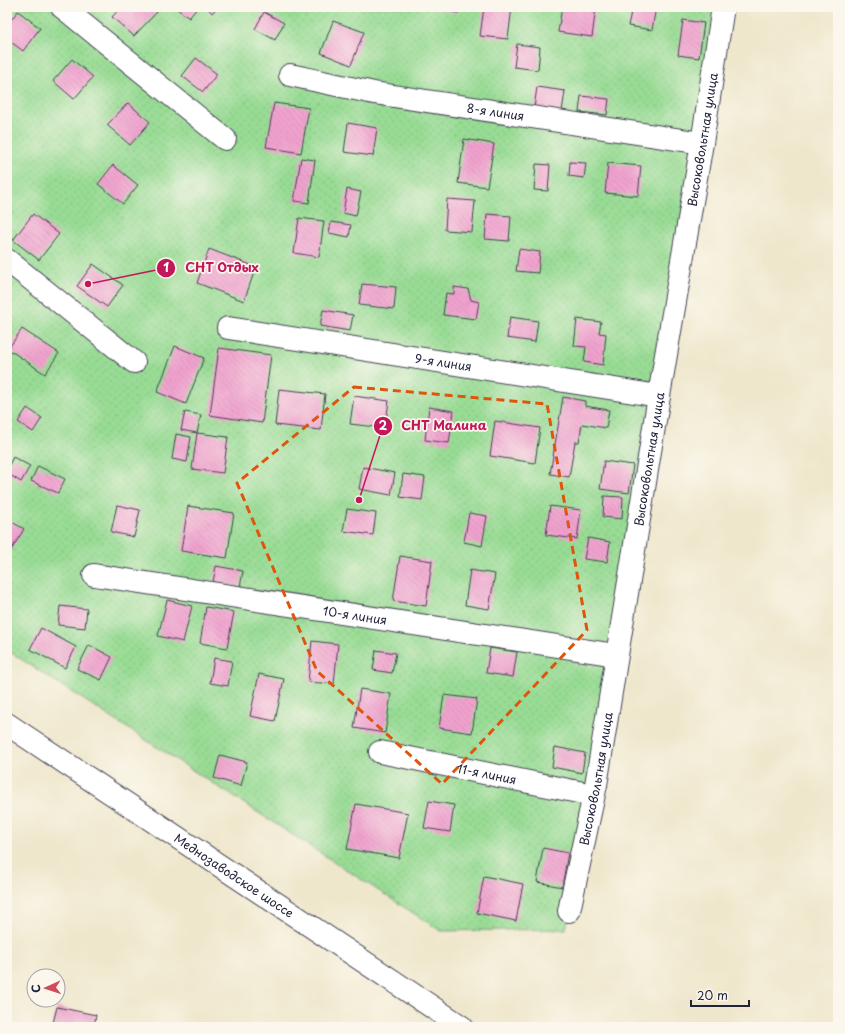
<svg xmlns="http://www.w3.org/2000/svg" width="845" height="1034" font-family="'Playpen Sans',sans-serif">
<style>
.garden{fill:url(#garden-dots);stroke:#5d7f68}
.building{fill:url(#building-back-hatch)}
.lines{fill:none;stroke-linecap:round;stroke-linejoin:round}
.minor-casing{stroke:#414051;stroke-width:24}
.major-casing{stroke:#414051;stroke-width:24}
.minor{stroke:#fff;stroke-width:22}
.major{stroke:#fff;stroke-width:22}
.marked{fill:none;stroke:#de560e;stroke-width:3;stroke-dasharray:8 5;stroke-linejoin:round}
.labels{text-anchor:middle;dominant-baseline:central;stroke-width:3.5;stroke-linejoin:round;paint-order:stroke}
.street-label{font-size:12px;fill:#22223b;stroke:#fbf7ec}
.leader{fill:none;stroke:#c2185b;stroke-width:1.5}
.callout-dot{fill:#c2185b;stroke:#fbf7ec;stroke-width:1.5}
.mark-label{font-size:12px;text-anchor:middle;font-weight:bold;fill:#fff}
.callout-label{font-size:13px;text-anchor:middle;font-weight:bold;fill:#c2185b;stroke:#fbf7ec;stroke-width:3.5;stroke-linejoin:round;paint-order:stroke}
</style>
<defs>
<pattern id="garden-dots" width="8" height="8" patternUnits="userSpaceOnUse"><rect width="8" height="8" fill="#98dc94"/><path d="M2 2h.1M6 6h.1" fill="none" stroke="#83bc80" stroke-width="1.8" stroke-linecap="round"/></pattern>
<pattern id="building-back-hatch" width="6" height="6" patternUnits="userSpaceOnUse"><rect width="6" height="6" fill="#f0a2ce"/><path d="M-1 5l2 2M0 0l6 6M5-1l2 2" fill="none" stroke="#ce8bb2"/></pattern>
</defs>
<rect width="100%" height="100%" fill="#fbf7ec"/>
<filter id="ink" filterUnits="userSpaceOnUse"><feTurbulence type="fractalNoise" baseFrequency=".025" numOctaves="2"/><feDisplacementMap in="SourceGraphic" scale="8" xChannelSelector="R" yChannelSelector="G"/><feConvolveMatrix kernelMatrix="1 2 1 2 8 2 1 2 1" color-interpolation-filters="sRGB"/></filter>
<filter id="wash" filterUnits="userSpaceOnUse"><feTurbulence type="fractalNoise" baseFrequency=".012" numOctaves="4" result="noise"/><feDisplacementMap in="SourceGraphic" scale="16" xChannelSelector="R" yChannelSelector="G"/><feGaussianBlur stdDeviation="0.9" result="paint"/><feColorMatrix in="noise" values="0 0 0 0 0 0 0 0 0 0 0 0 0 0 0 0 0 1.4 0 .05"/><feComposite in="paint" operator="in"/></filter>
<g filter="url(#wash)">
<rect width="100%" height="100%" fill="#efe7cc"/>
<!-- garden -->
<path class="garden" d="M7,7h716l-134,808 -23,114 -125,2 -434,-281z"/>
<g id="blocks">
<!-- building -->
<path class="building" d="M121,7h31l5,5 -23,24 -22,-19z
M177,7h21l-9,11 -13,-10z
M207,7h11l-6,6z
M427,7h32l-1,6z
M484,7h28l-4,32 -28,-3z
M562,7h34l-4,30 -34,-5z
M632,7h24l-4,23 -24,-4z
M18,11l22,17 -17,23 -16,-12v-14z
M264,12l20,11 -9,17 -20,-11z
M683,20l21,3 -5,35 -21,-3z
M333,21l31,11 -13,33 -30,-12z
M517,44l23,3 -2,23 -24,-3z
M196,58l21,16 -14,18 -21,-16z
M72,59l21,18 -19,22 -21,-18z
M537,87l28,4 -3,21 -28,-4z
M581,96l28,3 -2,16 -28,-3z
M128,103l22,19 -20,23 -23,-20z
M274,103l35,5 -8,45 -35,-6z
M348,123l29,5 -4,28 -29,-4z
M464,139l30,5 -7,43 -29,-4z
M301,158l14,2 -6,43 -15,-2z
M570,162l16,1 -2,15 -15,-2z
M608,163l33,3 -3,30 -33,-3z
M536,164l14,1 -2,26 -14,-1z
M113,165l25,20 -15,19 -25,-20z
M347,189l14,3 -5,24 -13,-3z
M447,199l28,2 -3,31 -27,-2z
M33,214l26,20 -20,26 -26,-20z
M487,214l24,2 -2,25 -24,-2z
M299,218l25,3 -5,36 -25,-4z
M331,222l20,3 -2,12 -20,-4z
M209,249l47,18 -12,34 -47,-18z
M519,249l21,3 -2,21 -22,-2z
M93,264l30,21 -16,22 -30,-21z
M362,284l34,3 -2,22 -35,-4z
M454,287l14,2 3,11 8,2 -3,17 -33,-4 3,-22 8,1z
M323,310l30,5 -3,16 -30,-5z
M510,317l28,4 -3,21 -28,-4z
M577,319l24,3 -2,11 7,1 -3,31 -19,-3 2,-15 -12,-1z
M22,329l37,24 -14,21 -37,-25z
M175,346l29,12 -18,46 -29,-12z
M219,348l52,7 -9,68 -52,-8z
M279,389l46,5 -4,36 -46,-5z
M354,396l35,5 -4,27 -35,-4z
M563,397l22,4v5l24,4 -3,18 -24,-4 -3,18h-4l-6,35 -19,-3z
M429,407l25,4 -5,32 -24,-3z
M27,408l15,10 -9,14 -15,-10z
M185,412l16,3 -4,18 -16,-3z
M495,421l45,7 -5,35 -45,-7z
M197,433l31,4 -5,36 -31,-4z
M176,434l15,3 -4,25 -15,-3z
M13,457l17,9 -9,16 -14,-9v-4z
M604,461l29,4 -4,28 -29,-4z
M38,466l27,13 -7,14 -27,-12z
M363,467l32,6 -4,22 -32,-6z
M403,474l22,3 -3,23 -22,-3z
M604,496l19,1 -1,22 -19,-2z
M117,505l23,5 -6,27 -23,-5z
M188,506l46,7 -7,45 -46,-7z
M550,506l31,4 -4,29 -31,-4z
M347,509l29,4 -3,22 -30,-4z
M469,513l18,3 -5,30 -18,-4z
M7,519l17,10 -17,28z
M588,538l22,4 -3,20 -23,-3z
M400,556l32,5 -6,45 -33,-5z
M216,566l27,5 -3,16 -27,-5z
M470,570l25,4 -6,35 -24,-4z
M167,600l25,6 -9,36 -25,-6z
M60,606l27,3 -2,19 -27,-3z
M206,607l28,5 -7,36 -27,-5z
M41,628l35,19 -11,21 -35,-19z
M312,641l26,3 -4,40 -26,-2z
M89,645l23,12 -11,23 -24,-11z
M490,648l27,4 -4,25 -27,-4z
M376,650l20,3 -4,20 -19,-3z
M214,658l18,3 -4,25 -18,-3z
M259,674l25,5 -9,42 -25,-5z
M360,689l31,5 -6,39 -31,-5z
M444,695l33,4 -5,34 -33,-5z
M555,747l30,6 -3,20 -30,-6z
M220,755l27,7 -6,24 -27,-8z
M429,801l25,4 -4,27 -26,-4z
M356,804l52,9 -9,45 -52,-9z
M543,848l25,5 -6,34 -25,-5z
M484,876l39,8 -7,37 -39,-8z
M57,1007l39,8 -2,12h-42z"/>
</g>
</g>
<g filter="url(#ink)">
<use href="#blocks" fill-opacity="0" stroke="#414051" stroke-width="1"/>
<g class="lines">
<defs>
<g id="minor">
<path d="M62,7l163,132"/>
<path id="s1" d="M290,75l84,18 328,50"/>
<path d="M7,260l127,102"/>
<path id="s2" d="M228,328l431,68"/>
<path id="s3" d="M94,575l522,80"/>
<path id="s4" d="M380,752l213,43"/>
<path id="s5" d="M569,911l27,-126 63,-389 43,-253 21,-136"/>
</g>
<g id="major">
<path id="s6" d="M7,724l455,303"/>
</g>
</defs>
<!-- minor casing -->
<use href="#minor" class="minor-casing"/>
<!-- major casing -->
<use href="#major" class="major-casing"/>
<!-- minor -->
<use href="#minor" class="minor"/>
<!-- major -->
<use href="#major" class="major"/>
</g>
</g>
<!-- marked area -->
<path class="marked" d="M354,387l193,17 40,226 -145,154 -125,-113 -80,-188z"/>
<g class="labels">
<!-- street labels -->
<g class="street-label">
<text stroke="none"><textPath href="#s1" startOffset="209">8-я линия</textPath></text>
<text stroke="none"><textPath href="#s5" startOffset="783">Высоковольтная улица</textPath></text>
<text stroke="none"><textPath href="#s2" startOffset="218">9-я линия</textPath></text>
<text stroke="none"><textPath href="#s5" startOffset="459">Высоковольтная улица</textPath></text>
<text stroke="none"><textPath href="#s3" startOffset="264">10-я линия</textPath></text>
<text stroke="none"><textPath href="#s4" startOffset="109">11-я линия</textPath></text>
<text stroke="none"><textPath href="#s5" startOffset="135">Высоковольтная улица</textPath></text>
<text stroke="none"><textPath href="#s6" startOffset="273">Меднозаводское шоссе</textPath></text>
</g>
</g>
<!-- callouts -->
<path class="leader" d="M88 284L166 268M359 500L383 426"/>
<g class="callout-dot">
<circle cx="88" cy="284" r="4"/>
<circle cx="359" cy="500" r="4"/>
<circle cx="166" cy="268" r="10"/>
<circle cx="383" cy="426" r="10"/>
</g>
<g class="mark-label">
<text x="166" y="272">1</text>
<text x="383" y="430">2</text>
</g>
<g class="callout-label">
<text x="222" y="272">СНТ Отдых</text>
<text x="444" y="430">СНТ Малина</text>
</g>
<!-- margin -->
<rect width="845" height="1034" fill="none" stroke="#fbf7ec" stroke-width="24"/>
<!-- north arrow -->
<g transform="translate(46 988) rotate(267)"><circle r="19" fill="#fbf7ec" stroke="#a4a2a5"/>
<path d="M0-3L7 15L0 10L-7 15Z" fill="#d1495b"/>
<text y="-6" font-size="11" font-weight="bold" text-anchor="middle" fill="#22223b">С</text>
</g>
<!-- scale -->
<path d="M691 1000v6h58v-6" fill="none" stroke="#22223b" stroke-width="2"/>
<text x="697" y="1000" font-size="12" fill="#22223b" stroke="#fbf7ec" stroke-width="3" paint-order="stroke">20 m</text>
</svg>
